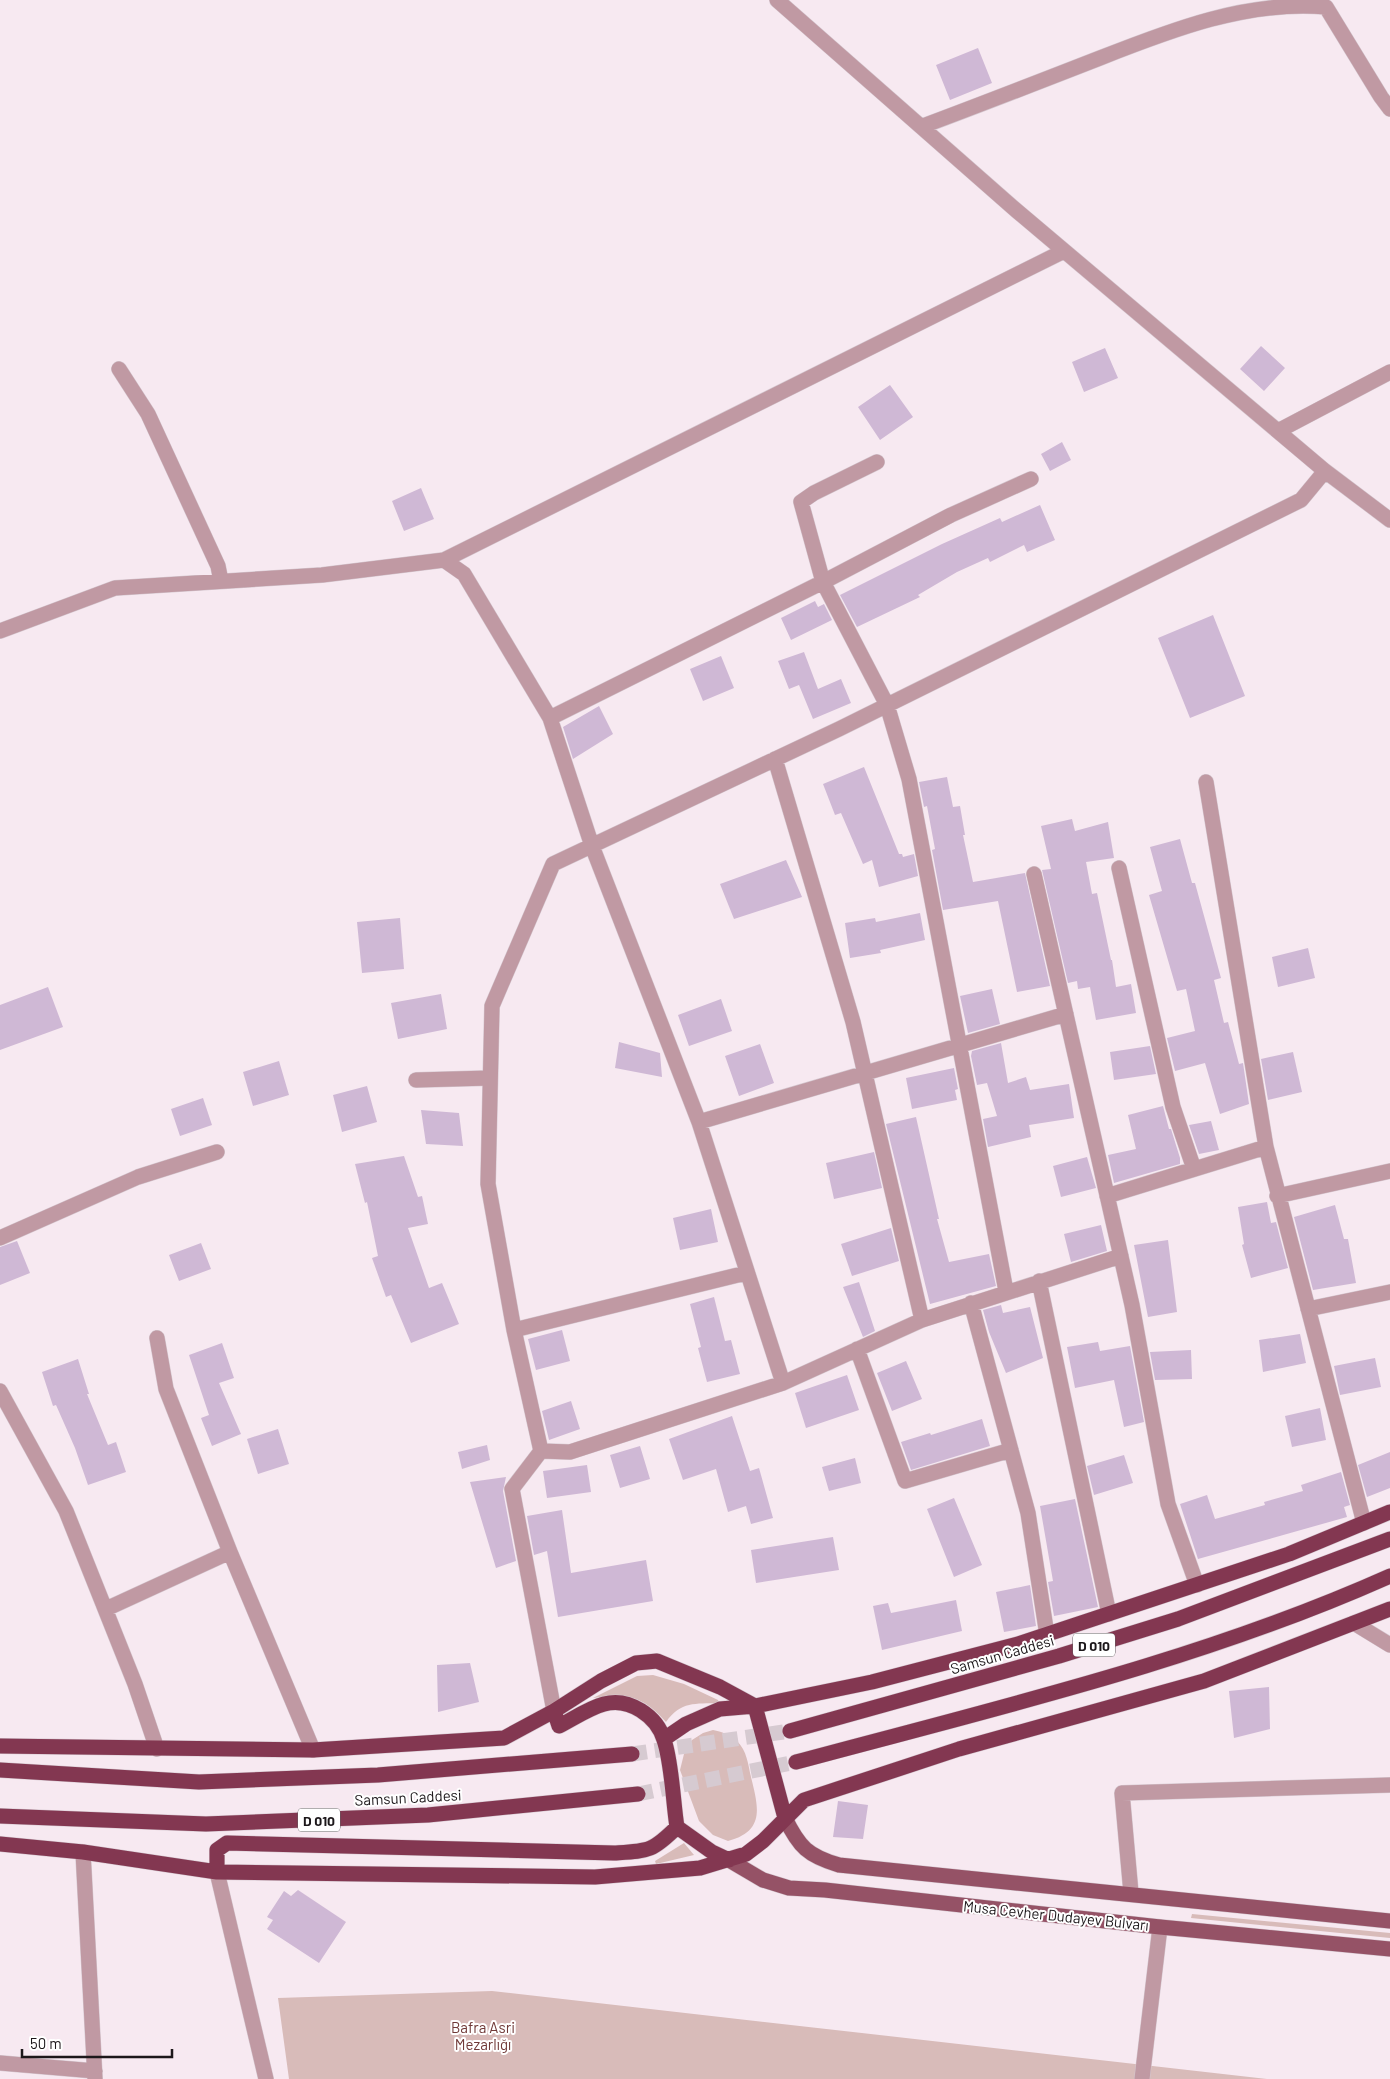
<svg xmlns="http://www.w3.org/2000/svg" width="1390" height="2079" font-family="Barlow,sans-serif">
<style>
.green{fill:#d8bbb9}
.building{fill:#cfb8d5}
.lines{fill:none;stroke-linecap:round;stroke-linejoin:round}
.highway-tunnel{stroke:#d6cad1;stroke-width:15;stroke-dasharray:15 8;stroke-linecap:butt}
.minor-casing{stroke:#d4c7cf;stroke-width:16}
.major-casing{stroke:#d4c7cf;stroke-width:16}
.highway-casing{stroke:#d4c7cf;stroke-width:16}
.minor{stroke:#c099a3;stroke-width:15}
.major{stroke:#955266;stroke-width:15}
.highway{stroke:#833751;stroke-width:15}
.labels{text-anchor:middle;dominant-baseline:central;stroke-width:4;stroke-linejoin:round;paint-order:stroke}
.shield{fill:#fff;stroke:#605d5f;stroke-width:1}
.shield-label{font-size:14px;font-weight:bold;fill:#1c171a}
.street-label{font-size:15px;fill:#1c171a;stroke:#fff}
.park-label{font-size:15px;fill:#703937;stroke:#fff}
</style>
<rect width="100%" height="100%" fill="#f7e9f1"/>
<!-- green -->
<path class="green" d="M653,1675l31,9 34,16 1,3c-24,1 -38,-2 -53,19 -23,-26 -39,-29 -73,-24l44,-22z
M713,1730c9,2 16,4 24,11 10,10 11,23 14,36 7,29 15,54 -23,64l-15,-6 -14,-14 -19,-51 5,-20 7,-10 11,-7z
M684,1843l10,12 -38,9 -1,-3z
M1192,1914l198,19v5l-199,-20z
M492,1991l775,88h-978l-11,-81z"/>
<!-- building -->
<path class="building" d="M978,48l14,35 -42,17 -14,-35z
M1261,346l24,22 -21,23 -24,-22z
M1105,348l13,30 -34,14 -12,-30z
M890,385l23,32 -33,23 -22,-33z
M1062,442l9,18 -21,11 -9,-17z
M421,488l13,31 -30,12 -12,-30z
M1040,505l15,35 -28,12 -3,-7 -34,17 -2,-4 -31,14 -39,23 2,2 -63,30 -17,-32 102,-51 58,-26 2,4z
M815,601l3,6 6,-3 8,16 -41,20 -10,-22z
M1213,615l32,81 -55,22 -32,-80z
M804,652l14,37 23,-10 10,24 -38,16 -14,-34 -10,4 -11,-28z
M721,656l13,32 -31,13 -13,-32z
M599,706l14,28 -40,25 -10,-32z
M864,767l35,87h3l1,3 11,-3 4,22 -39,11 -7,-27 -9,4 -22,-51 -6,2 -12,-31z
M947,777l6,30 7,-1 5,29h-2l10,47 52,-9 25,113 -33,6 -19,-91 -55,9 -11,-60 3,-1 -8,-43 -3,1 -5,-25z
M1072,819l3,12 33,-9 6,36 -28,4 6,32 5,-1 14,67h1l4,27 15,-3 5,29 -40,7 -6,-33 -12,2 -1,-8 -9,2 -26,-113 9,-1 -10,-43z
M1180,839l12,44h3l26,95 -7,2 10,43 4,-1 11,42 4,-1 6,41 -29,10 -15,-51 -30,8 -8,-33 28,-7 -9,-42 -9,2 -28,-96 13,-4 -12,-44z
M786,860l16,37 -68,22 -14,-35z
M920,913l5,27 -45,10 1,3 -31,5 -5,-35 30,-5 1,4z
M400,918l4,51 -42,4 -5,-51z
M1308,948l7,30 -37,9 -6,-30z
M48,987l15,40 -63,23v-45z
M992,989l8,35 -32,9 -8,-37z
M441,994l6,35 -49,10 -7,-36z
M721,999l11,32 -43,15 -11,-31z
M619,1042l41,11 2,24 -47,-9z
M1001,1043l7,40 18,-6 4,13 39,-6 5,34 -45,7 2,12 -43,10 -5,-28 14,-3 -10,-33 -10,2 -6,-29 1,-5z
M760,1044l14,39 -35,13 -14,-40z
M1150,1046l6,28 -42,6 -4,-28z
M1293,1052l9,40 -34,8 -7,-41z
M279,1061l10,34 -36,11 -10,-34z
M954,1068l4,21 -3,1 2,10 -45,9 -6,-31z
M367,1086l10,36 -35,10 -9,-37z
M203,1098l9,27 -32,11 -9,-27z
M1163,1106l6,23h2l9,29v6l-66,19 -6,-28 28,-6 -8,-34z
M421,1110l38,3 4,33 -37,-2z
M916,1117l23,102h-2l12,43 40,-8 7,32 -66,18 -44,-180z
M1211,1121l8,29 -20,4 -10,-29z
M874,1152l8,36 -48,11 -8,-36z
M404,1156l14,41 4,-1 6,28 -20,4 21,60 13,-5 17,41 -48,19 -20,-48 -5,2 -14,-39 6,-2 -11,-54 -2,1 -10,-39z
M1087,1157l9,31 -35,9 -8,-31z
M1267,1202l4,21 5,-1 12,46 -37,10 -9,-33 2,-1 -6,-37z
M1335,1205l9,34h4l8,44 -43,7 -19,-73z
M711,1209l7,33 -38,8 -7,-32z
M1101,1225l6,26 -36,11 -7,-28z
M891,1228l8,33 -47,15 -11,-32z
M1168,1240l9,72 -29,5 -14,-72z
M17,1241l13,32 -30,12v-38z
M201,1243l10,26 -32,12 -10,-26z
M859,1282l16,49 -12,6 -20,-50z
M714,1297l11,44 6,-1 9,34 -33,8 -9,-34 3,-1 -11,-43z
M1001,1305l2,8 27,-6 13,51 -37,15 -17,-41 -6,-22z
M562,1330l8,31 -34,9 -8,-31z
M1300,1334l6,29 -43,9 -4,-32z
M1098,1342l2,9 30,-5 14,76 -20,5 -10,-47 -39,8 -8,-41z
M222,1343l12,35 -15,5 22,51 -29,12 -11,-28 8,-3 -20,-60z
M1191,1350l1,29 -37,1 -5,-28z
M1375,1358l6,29 -41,8 -6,-29z
M78,1359l11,35h-2l21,51 8,-3 10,30 -38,13 -13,-37 -19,-43 -3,1 -11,-34z
M906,1361l16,38 -30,12 -15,-38z
M847,1375l12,35 -53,18 -11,-35z
M571,1401l9,28 -31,11 -7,-29z
M1320,1408l6,32 -34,7 -7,-31z
M732,1416l18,55 9,-3 14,50 -22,6 -5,-18 -18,6 -12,-43 -33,11 -14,-41z
M982,1419l8,27 -79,24 -10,-28 29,-9 1,2z
M278,1429l11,35 -31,10 -11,-35z
M487,1445l3,15 -28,9 -4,-17z
M640,1446l10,33 -30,9 -10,-33z
M1390,1452v36l-23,9 -9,-32z
M1124,1455l9,28 -39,12 -7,-29z
M855,1458l6,25 -32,8 -7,-24z
M587,1465l4,27 -44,6 -4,-27z
M1341,1472l9,33 -6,2 3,10 -149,42 -18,-55 27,-9 8,24 50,-14 -1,-3 39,-11 -2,-6z
M506,1477l-3,14 13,70 -20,7 -26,-86z
M954,1498l28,67 -28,12 -27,-68z
M1075,1499l23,108 -44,9 -6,-34 5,-1 -13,-75z
M562,1510l9,63 75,-13 7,41 -95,16 -11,-66 -13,4 -7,-39z
M833,1537l6,33 -83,13 -5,-33z
M1030,1585l6,41 -32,6 -8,-40z
M956,1600l6,31 -80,19 -9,-44 15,-3 3,10z
M470,1663l9,39 -41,10 -1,-47z
M1269,1687l1,42 -36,9 -5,-47z
M838,1801l30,4 -5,34 -30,-2z
M298,1890l48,32 -27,41 -52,-34 6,-9 -6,-3 17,-26 7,5z"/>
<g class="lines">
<!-- highway-tunnel -->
<path class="highway-tunnel" d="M632,1754l158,-23
M638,1794l158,-32"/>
<defs>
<path id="minor" d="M777,0l240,211 308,260 65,49
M923,126c59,-22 118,-45 177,-68 71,-28 148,-58 226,-51l55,90 9,12
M119,369l29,45 70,152 3,15
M1278,431l112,-59
M877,462l-63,31 -13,9 22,80 64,123 22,74 97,512
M444,560l20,14 86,144 42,128 107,276 84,261
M0,631l115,-43 207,-13 122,-15 620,-309
M550,718l273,-136 128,-67 80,-36
M775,759l78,263 69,298
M1206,782l60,365 98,376
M1119,868l54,239 21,62
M1034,874l98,431 36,199 29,81
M416,1080l74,-2
M699,1122l367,-108
M1107,1196l159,-49
M1277,1196l113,-25
M0,1238l138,-61 79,-25
M1039,1281l70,333
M971,1303l57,210 19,122
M1308,1309l82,-17
M514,1330l232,-57
M157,1338l9,51 64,163 83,198
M857,1349l48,132 106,-31
M0,1391l66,120 69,173 22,65
M541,1451l29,1 213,-69 139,-63 199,-64
M106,1609l124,-57
M1354,1623l36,22
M554,1711l-42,-222 29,-38 -27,-121 -26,-146 4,-178 61,-142 286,-135 462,-229 24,-29
M83,1852l12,227
M217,1872l49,207
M1131,1893l-9,-100 268,-8
M0,2063l95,8
M1142,2079l18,-152"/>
<path id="major" d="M785,1818c14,29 23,38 54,47l551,56
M729,1860l34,20 26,8 36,2 335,37 230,22"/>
<path id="highway" d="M790,1731l269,-75 119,-37 212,-80
M664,1739l22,-15 34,-15 35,-3 30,112
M0,1746l313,4 191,-12 50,-27 47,-30 35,-18 21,-2 63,26 35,19 117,-24 146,-38 271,-90 101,-42
M796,1762c200,-54 404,-101 594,-186
M0,1770l199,12 179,-7 254,-21
M0,1816l206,8 222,-9 210,-21
M677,1827l35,25 17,8
M0,1844l83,8 134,20 378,5 105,-9 46,-14 17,-13 41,-41 155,-51 245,-68 186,-72
M217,1872v-22l10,-7 387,10c34,-2 38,-1 63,-26 -4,-25 -5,-64 -13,-87 -7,-24 -35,-43 -60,-36 -15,4 -31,15 -45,22l-5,-15"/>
</defs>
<!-- minor casing -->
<use href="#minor" class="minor-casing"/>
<!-- major casing -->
<use href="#major" class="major-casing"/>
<!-- highway casing -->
<use href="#highway" class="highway-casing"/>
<!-- minor -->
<use href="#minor" class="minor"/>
<!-- major -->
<use href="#major" class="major"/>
<!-- highway -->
<use href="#highway" class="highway"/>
</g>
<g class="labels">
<!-- shield labels -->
<g class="shield">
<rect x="1073" y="1633.5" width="42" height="23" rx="4"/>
<rect x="298" y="1808.5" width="42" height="23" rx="4"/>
</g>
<g class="shield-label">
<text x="1094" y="1645">D 010</text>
<text x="319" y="1820">D 010</text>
</g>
<!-- street labels -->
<g class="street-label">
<text transform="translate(1002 1654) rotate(-16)">Samsun Caddesi</text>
<text transform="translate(408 1797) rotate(-3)">Samsun Caddesi</text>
<text transform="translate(1056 1915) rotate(6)">Musa Cevher Dudayev Bulvarı</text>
</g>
<!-- park labels -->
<g class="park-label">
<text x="483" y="2027">Bafra Asri<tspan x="483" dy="17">Mezarlığı</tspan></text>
</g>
</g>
<!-- scale -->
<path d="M22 2049v8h150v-8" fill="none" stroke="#1c171a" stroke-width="2.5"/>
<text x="30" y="2049" font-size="15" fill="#1c171a" stroke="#ffffff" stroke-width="4" paint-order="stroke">50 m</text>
</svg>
